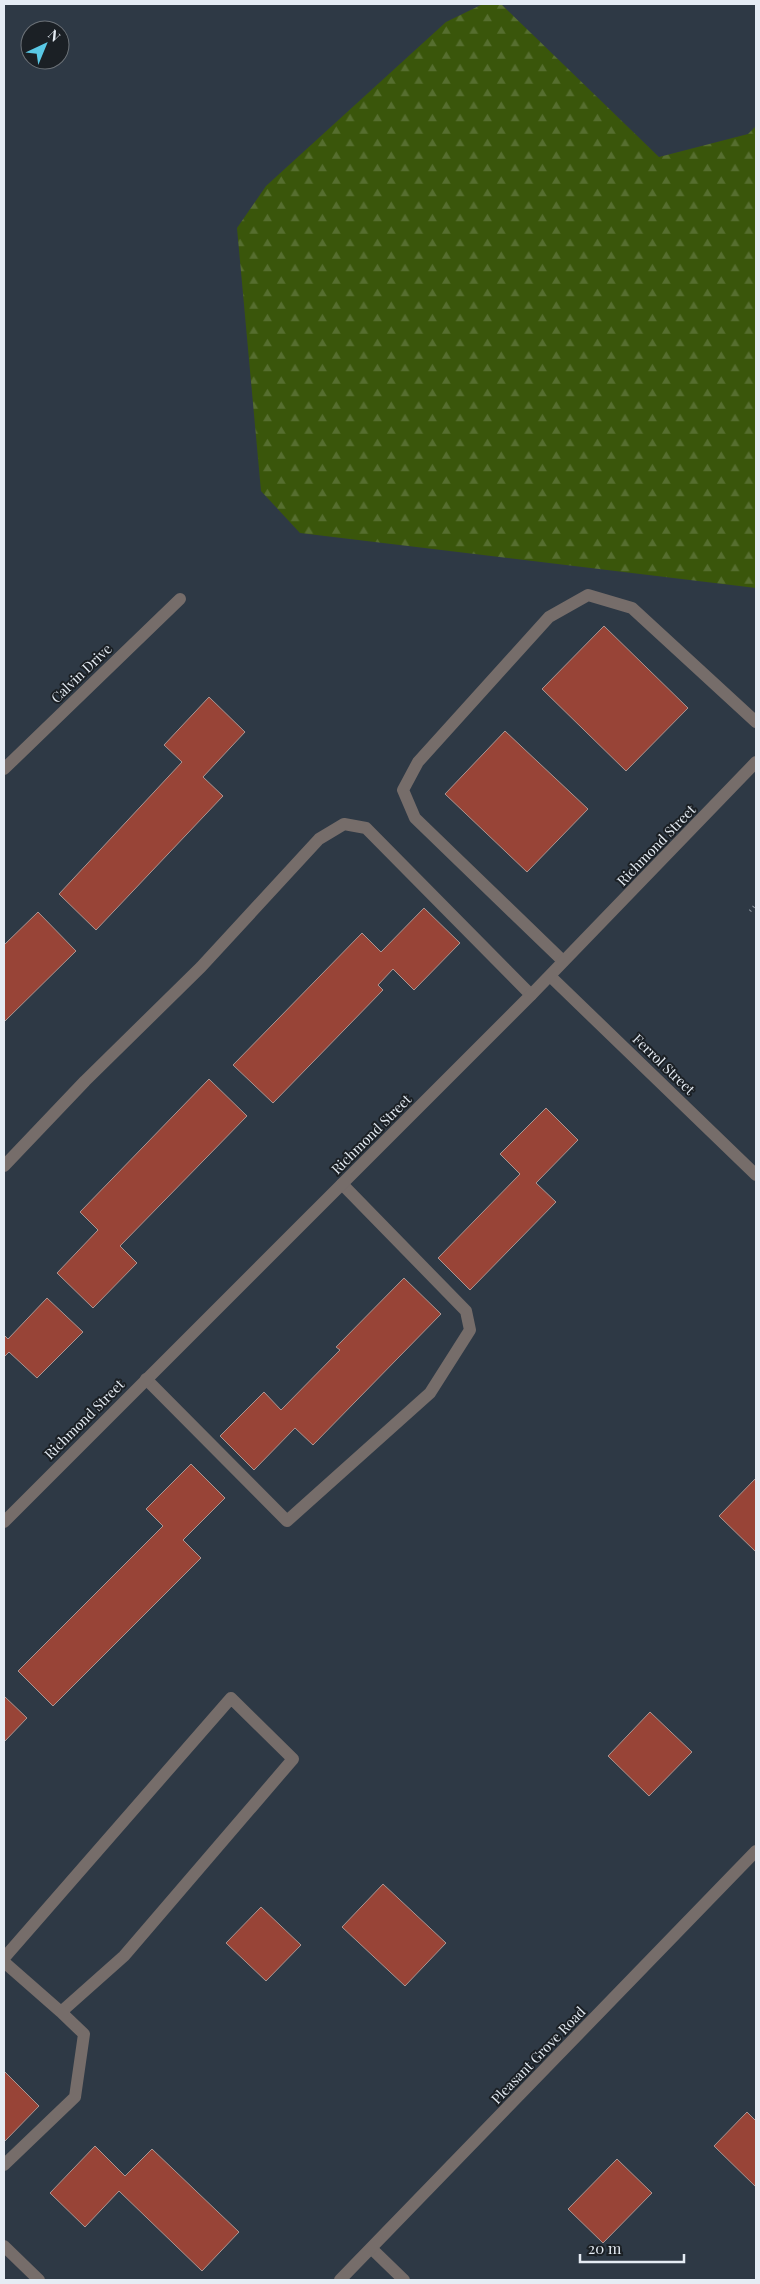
<svg xmlns="http://www.w3.org/2000/svg" width="760" height="2284" font-family="'Playfair Display',serif">
<style>
.forest{fill:url(#forest-firs)}
.building{fill:#984437;stroke:#ac9692}
.lines{fill:none;stroke-linecap:round;stroke-linejoin:round}
.path{stroke:#8c959f;stroke-width:3;stroke-dasharray:1 4;stroke-linecap:butt}
.service{stroke:#766d6a;stroke-width:12}
.minor{stroke:#766d6a;stroke-width:12}
.tertiary{stroke:#766d6a;stroke-width:12}
.labels{text-anchor:middle;dominant-baseline:central;stroke-width:4;stroke-linejoin:round;paint-order:stroke}
.street-label{font-size:14px;fill:#e5ecf4;stroke:#1b2025}
</style>
<defs>
<pattern id="forest-firs" width="22" height="20" patternUnits="userSpaceOnUse" patternTransform="scale(1.25)"><rect width="22" height="20" fill="#3a560b"/><path d="M5 1l3.5 6h-7zM16 11l3.5 6h-7z" fill="#566e2f"/></pattern>
</defs>
<rect width="100%" height="100%" fill="#2e3945"/>
<!-- forest -->
<path class="forest" d="M483,4h18l158,153 89,-23 8,-8v462l-456,-55 -39,-42 -24,-263 29,-42 180,-164z"/>
<!-- building -->
<path class="building" d="M604,626l84,82 -62,63 -84,-82z
M209,697l36,35 -42,45 20,19 -127,134 -37,-36 123,-132 -18,-17z
M505,731l83,78 -61,63 -82,-78z
M424,908l36,35 -46,47 -21,-21 -15,16 5,5 -110,113 -40,-38 129,-132 19,19z
M38,912l38,39 -72,71v-77z
M209,1079l38,37 -127,130 17,17 -44,45 -36,-35 41,-43 -18,-18z
M546,1108l32,32 -42,43 20,19 -86,88 -32,-32 82,-84 -20,-20z
M404,1278l37,36 -128,131 -18,-17 -41,42 -34,-34 44,-44 17,18 59,-60 -4,-3z
M47,1298l36,34 -46,46 -28,-26 -5,5v-22l4,4z
M191,1464l34,34 -42,42 18,18 -148,148 -35,-35 145,-145 -17,-17z
M756,1478v74l-37,-36z
M4,1696l23,22 -23,24z
M650,1712l42,40 -43,44 -41,-40z
M383,1884l63,59 -41,43 -63,-59z
M261,1907l40,38 -35,36 -40,-38z
M4,2071l35,35 -34,35 -1,-1z
M747,2112l9,9v66l-42,-41z
M95,2146l30,30 27,-27 87,83 -37,39 -83,-80 -34,36 -35,-34z
M617,2159l35,34 -49,50 -35,-34z"/>
<g class="lines">
<!-- path -->
<path class="path" d="M750,911l6,-7"/>
<!-- service -->
<path class="service" d="M563,961l-148,-143 -12,-28 15,-28 131,-145 39,-22 44,13 124,114
M4,1166l81,-85 116,-114 118,-128 25,-15 22,4 165,167
M146,1379l141,142 143,-128 40,-63 -4,-19 -124,-127
M4,1958l227,-260 62,61 -169,197 -63,56 -57,-50
M4,2165l71,-68 9,-63 -23,-22"/>
<!-- minor -->
<path class="minor" d="M4,769l176,-170
M550,976l206,199
M4,1522l527,-527 225,-233
M4,2246l35,34
M372,2249l32,31"/>
<!-- tertiary -->
<path class="tertiary" d="M340,2280l416,-429"/>
</g>
<g class="labels">
<!-- street labels -->
<g class="street-label">
<text transform="translate(81 673) rotate(-44)">Calvin Drive</text>
<text transform="translate(656 845) rotate(-46)">Richmond Street</text>
<text transform="translate(664 1064) rotate(44)">Ferrol Street</text>
<text transform="translate(371 1134) rotate(-45)">Richmond Street</text>
<text transform="translate(84 1419) rotate(-45)">Richmond Street</text>
<text transform="translate(538 2055) rotate(-46)">Pleasant Grove Road</text>
</g>
</g>
<!-- border -->
<rect width="760" height="2284" fill="none" stroke="#e5ecf4" stroke-width="10"/>
<!-- north arrow -->
<g transform="translate(45 45) rotate(44)"><circle r="24" fill="#1b2025" stroke="#6c7278"/>
<path d="M0-4L9 19L0 12L-9 19Z" fill="#59c8e5"/>
<text y="-8" font-size="14" font-weight="bold" text-anchor="middle" fill="#e5ecf4">N</text>
</g>
<!-- scale -->
<path d="M580 2254v8h104v-8" fill="none" stroke="#e5ecf4" stroke-width="2.5"/>
<text x="588" y="2254" font-size="15" fill="#e5ecf4" stroke="#1b2025" stroke-width="4" paint-order="stroke">20 m</text>
</svg>
